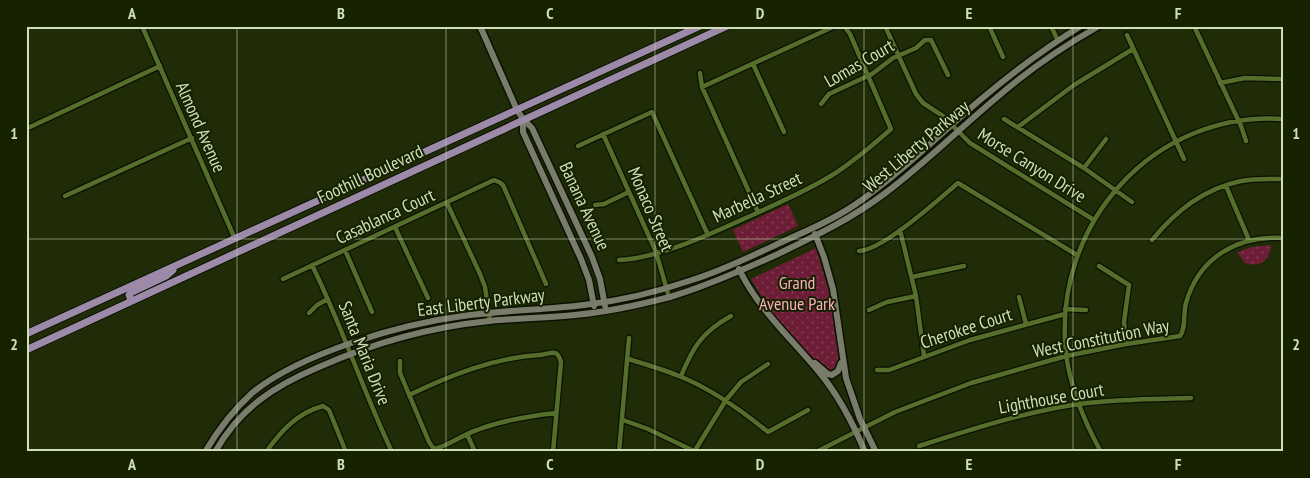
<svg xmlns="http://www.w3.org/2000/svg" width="1310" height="478" font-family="'PT Sans Narrow',sans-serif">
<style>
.park{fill:url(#park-dots)}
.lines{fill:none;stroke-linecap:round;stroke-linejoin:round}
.street-casing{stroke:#0b1201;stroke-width:7}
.secondary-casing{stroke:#0b1201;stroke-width:9}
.primary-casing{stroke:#0b1201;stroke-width:9}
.street{stroke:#566e2c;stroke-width:4.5}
.secondary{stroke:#797c6a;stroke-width:6}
.primary{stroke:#9c8aa8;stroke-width:7}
.grid{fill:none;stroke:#d0debc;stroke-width:1;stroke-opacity:0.55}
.labels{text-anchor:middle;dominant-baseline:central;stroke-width:4;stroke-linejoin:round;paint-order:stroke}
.street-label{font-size:18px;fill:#d0debc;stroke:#162200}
.park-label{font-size:18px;fill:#fcadbd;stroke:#162200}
.neatline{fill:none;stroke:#d0debc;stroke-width:2}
.grid-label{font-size:16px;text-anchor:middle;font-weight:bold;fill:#d0debc}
</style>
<defs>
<pattern id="park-dots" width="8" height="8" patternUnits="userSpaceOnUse" patternTransform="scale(1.25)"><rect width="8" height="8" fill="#6e1d37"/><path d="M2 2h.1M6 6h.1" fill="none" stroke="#823d52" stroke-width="1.8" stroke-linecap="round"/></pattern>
</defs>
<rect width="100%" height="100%" fill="#202b08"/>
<!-- park -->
<path class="park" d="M788,204l10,22 -55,26 -10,-22z
M1271,245c-1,15 -11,23 -26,18l-8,-11 15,-5z
M816,248l16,55 7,60 -1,3 -7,5 -6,-2 -26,-23 -28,-34 -20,-33z"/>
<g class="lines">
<defs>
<path id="street" d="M142,26l93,213
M885,26l31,68 7,9 20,13 27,27 124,77
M989,26l14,31
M1051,26l7,15
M1194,26l47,100 5,15
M1127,35l57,124
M753,64l31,68
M700,73l2,14 56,125
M1220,83l25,-5 39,1
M702,87l133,-61
M821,104l8,-10 43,-20 21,-16 23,-10 9,-8h6l17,35
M1004,119l80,49 48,34
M30,127l130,-61
M1018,127l56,-42 59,-36
M603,134l53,118 13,45
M578,146l74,-34 56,123
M1084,168l22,-29
M1226,186l23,54
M65,196l127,-58
M447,203l33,71 5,13 5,34
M595,205l9,-1 25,-12
M395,227l33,71
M900,230l16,66 8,60
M1152,240c24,-29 51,-51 89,-59 14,-3 29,-2 43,-2
M345,250l27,62
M859,251c24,-1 79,-51 99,-68l119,72
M619,260c44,-2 100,-30 140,-48 26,-12 51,-23 75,-38 20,-13 39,-29 57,-45l-41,-95 -6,-8
M312,265c30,61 51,126 80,187
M1099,266l30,19 -5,37 2,22
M912,277l52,-11
M283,279l211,-99 5,2 4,3 43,99
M1019,297l7,27
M1065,309l21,1
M869,310l18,-8 29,-6
M309,313l8,-8 11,-6
M628,359c17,5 34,10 51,17 33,13 62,34 89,56l40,-22
M400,361v12l29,69 5,7c12,-2 30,-15 43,-19 26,-10 52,-14 79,-17
M877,370h12l81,-30 95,-26
M681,376c12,-29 21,-44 50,-60
M409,395c42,-20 84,-37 130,-40 5,0 12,-3 16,-2 4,1 5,6 6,9l-8,90
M623,420l25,9 48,23
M467,434l8,18
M919,446c53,-17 106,-34 160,-42 37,-5 75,-5 112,-6
M266,452c15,-21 31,-39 57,-46l6,4 17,42
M619,452l10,-114
M694,452l32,-52 15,-18 27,-18
M816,452l79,-40 76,-29 95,-27 60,-12 54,-8c6,-7 3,-23 6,-33 13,-46 52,-68 98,-65
M1101,452c-17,-31 -31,-64 -35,-99 -14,-128 87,-243 218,-234"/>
<path id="secondary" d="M480,26l37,84 6,9 9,9 60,129 8,22 5,27
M523,119v13l58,127 8,21 5,26
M815,234l9,23 9,32 13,89 14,41 16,33
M739,269c19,40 52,69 80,103 20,24 34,51 46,80
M815,363l13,11 4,1 6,-4 3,-8
M205,452c13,-22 28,-42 47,-59 49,-40 149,-69 211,-77 40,-6 81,-6 121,-11 36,-4 73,-13 108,-25 32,-10 62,-25 92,-39 25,-11 50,-22 72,-37 45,-31 83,-69 124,-104 32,-27 65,-52 101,-74
M215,452c25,-44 59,-66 104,-85 54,-24 112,-40 170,-46 29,-3 58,-3 86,-6 32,-3 64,-10 95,-18 37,-11 73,-27 108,-43 37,-18 73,-35 106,-60 39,-29 74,-64 111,-95 32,-28 67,-52 104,-73"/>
<path id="primary" d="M131,300l-2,-5 3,-3 34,-16 7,-6
M26,334l674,-308
M26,350l701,-324"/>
</defs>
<!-- street casing -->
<use href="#street" class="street-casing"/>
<!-- secondary casing -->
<use href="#secondary" class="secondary-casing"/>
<!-- primary casing -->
<use href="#primary" class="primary-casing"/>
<!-- street -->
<use href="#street" class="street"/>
<!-- secondary -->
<use href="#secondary" class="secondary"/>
<!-- primary -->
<use href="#primary" class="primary"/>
</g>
<!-- grid -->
<path class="grid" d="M237,26v426M446,26v426M655,26v426M864,26v426M1073,26v426M26,239h1258"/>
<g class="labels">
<!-- street labels -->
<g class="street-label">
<text transform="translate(859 63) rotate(-30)">Lomas Court</text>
<text transform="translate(201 127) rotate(66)">Almond Avenue</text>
<text transform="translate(916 146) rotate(-40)">West Liberty Parkway</text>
<text transform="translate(1032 165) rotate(32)">Morse Canyon Drive</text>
<text transform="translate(370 174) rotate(-25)">Foothill Boulevard</text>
<text transform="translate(757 197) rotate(-25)">Marbella Street</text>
<text transform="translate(585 206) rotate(65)">Banana Avenue</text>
<text transform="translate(651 209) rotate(67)">Monaco Street</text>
<text transform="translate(385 216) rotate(-25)">Casablanca Court</text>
<text transform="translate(481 302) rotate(-7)">East Liberty Parkway</text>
<text transform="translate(966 328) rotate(-18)">Cherokee Court</text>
<text transform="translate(1101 338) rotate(-11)">West Constitution Way</text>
<text transform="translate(365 353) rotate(68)">Santa Maria Drive</text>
<text transform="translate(1051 398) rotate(-10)">Lighthouse Court</text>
</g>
<!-- park labels -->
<g class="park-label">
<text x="797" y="282">Grand<tspan x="797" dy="21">Avenue Park</tspan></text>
</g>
</g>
<!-- border -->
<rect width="1310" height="478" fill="none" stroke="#162200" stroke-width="55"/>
<rect x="28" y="28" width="1254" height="422" class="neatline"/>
<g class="grid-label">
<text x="132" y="19">A</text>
<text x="341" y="19">B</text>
<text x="550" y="19">C</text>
<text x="760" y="19">D</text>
<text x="969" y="19">E</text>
<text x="1178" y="19">F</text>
<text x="14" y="139">1</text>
<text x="1296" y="139">1</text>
<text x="14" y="350">2</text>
<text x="1296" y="350">2</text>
<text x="132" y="470">A</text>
<text x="341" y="470">B</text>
<text x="550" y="470">C</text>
<text x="760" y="470">D</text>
<text x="969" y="470">E</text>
<text x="1178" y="470">F</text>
</g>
</svg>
